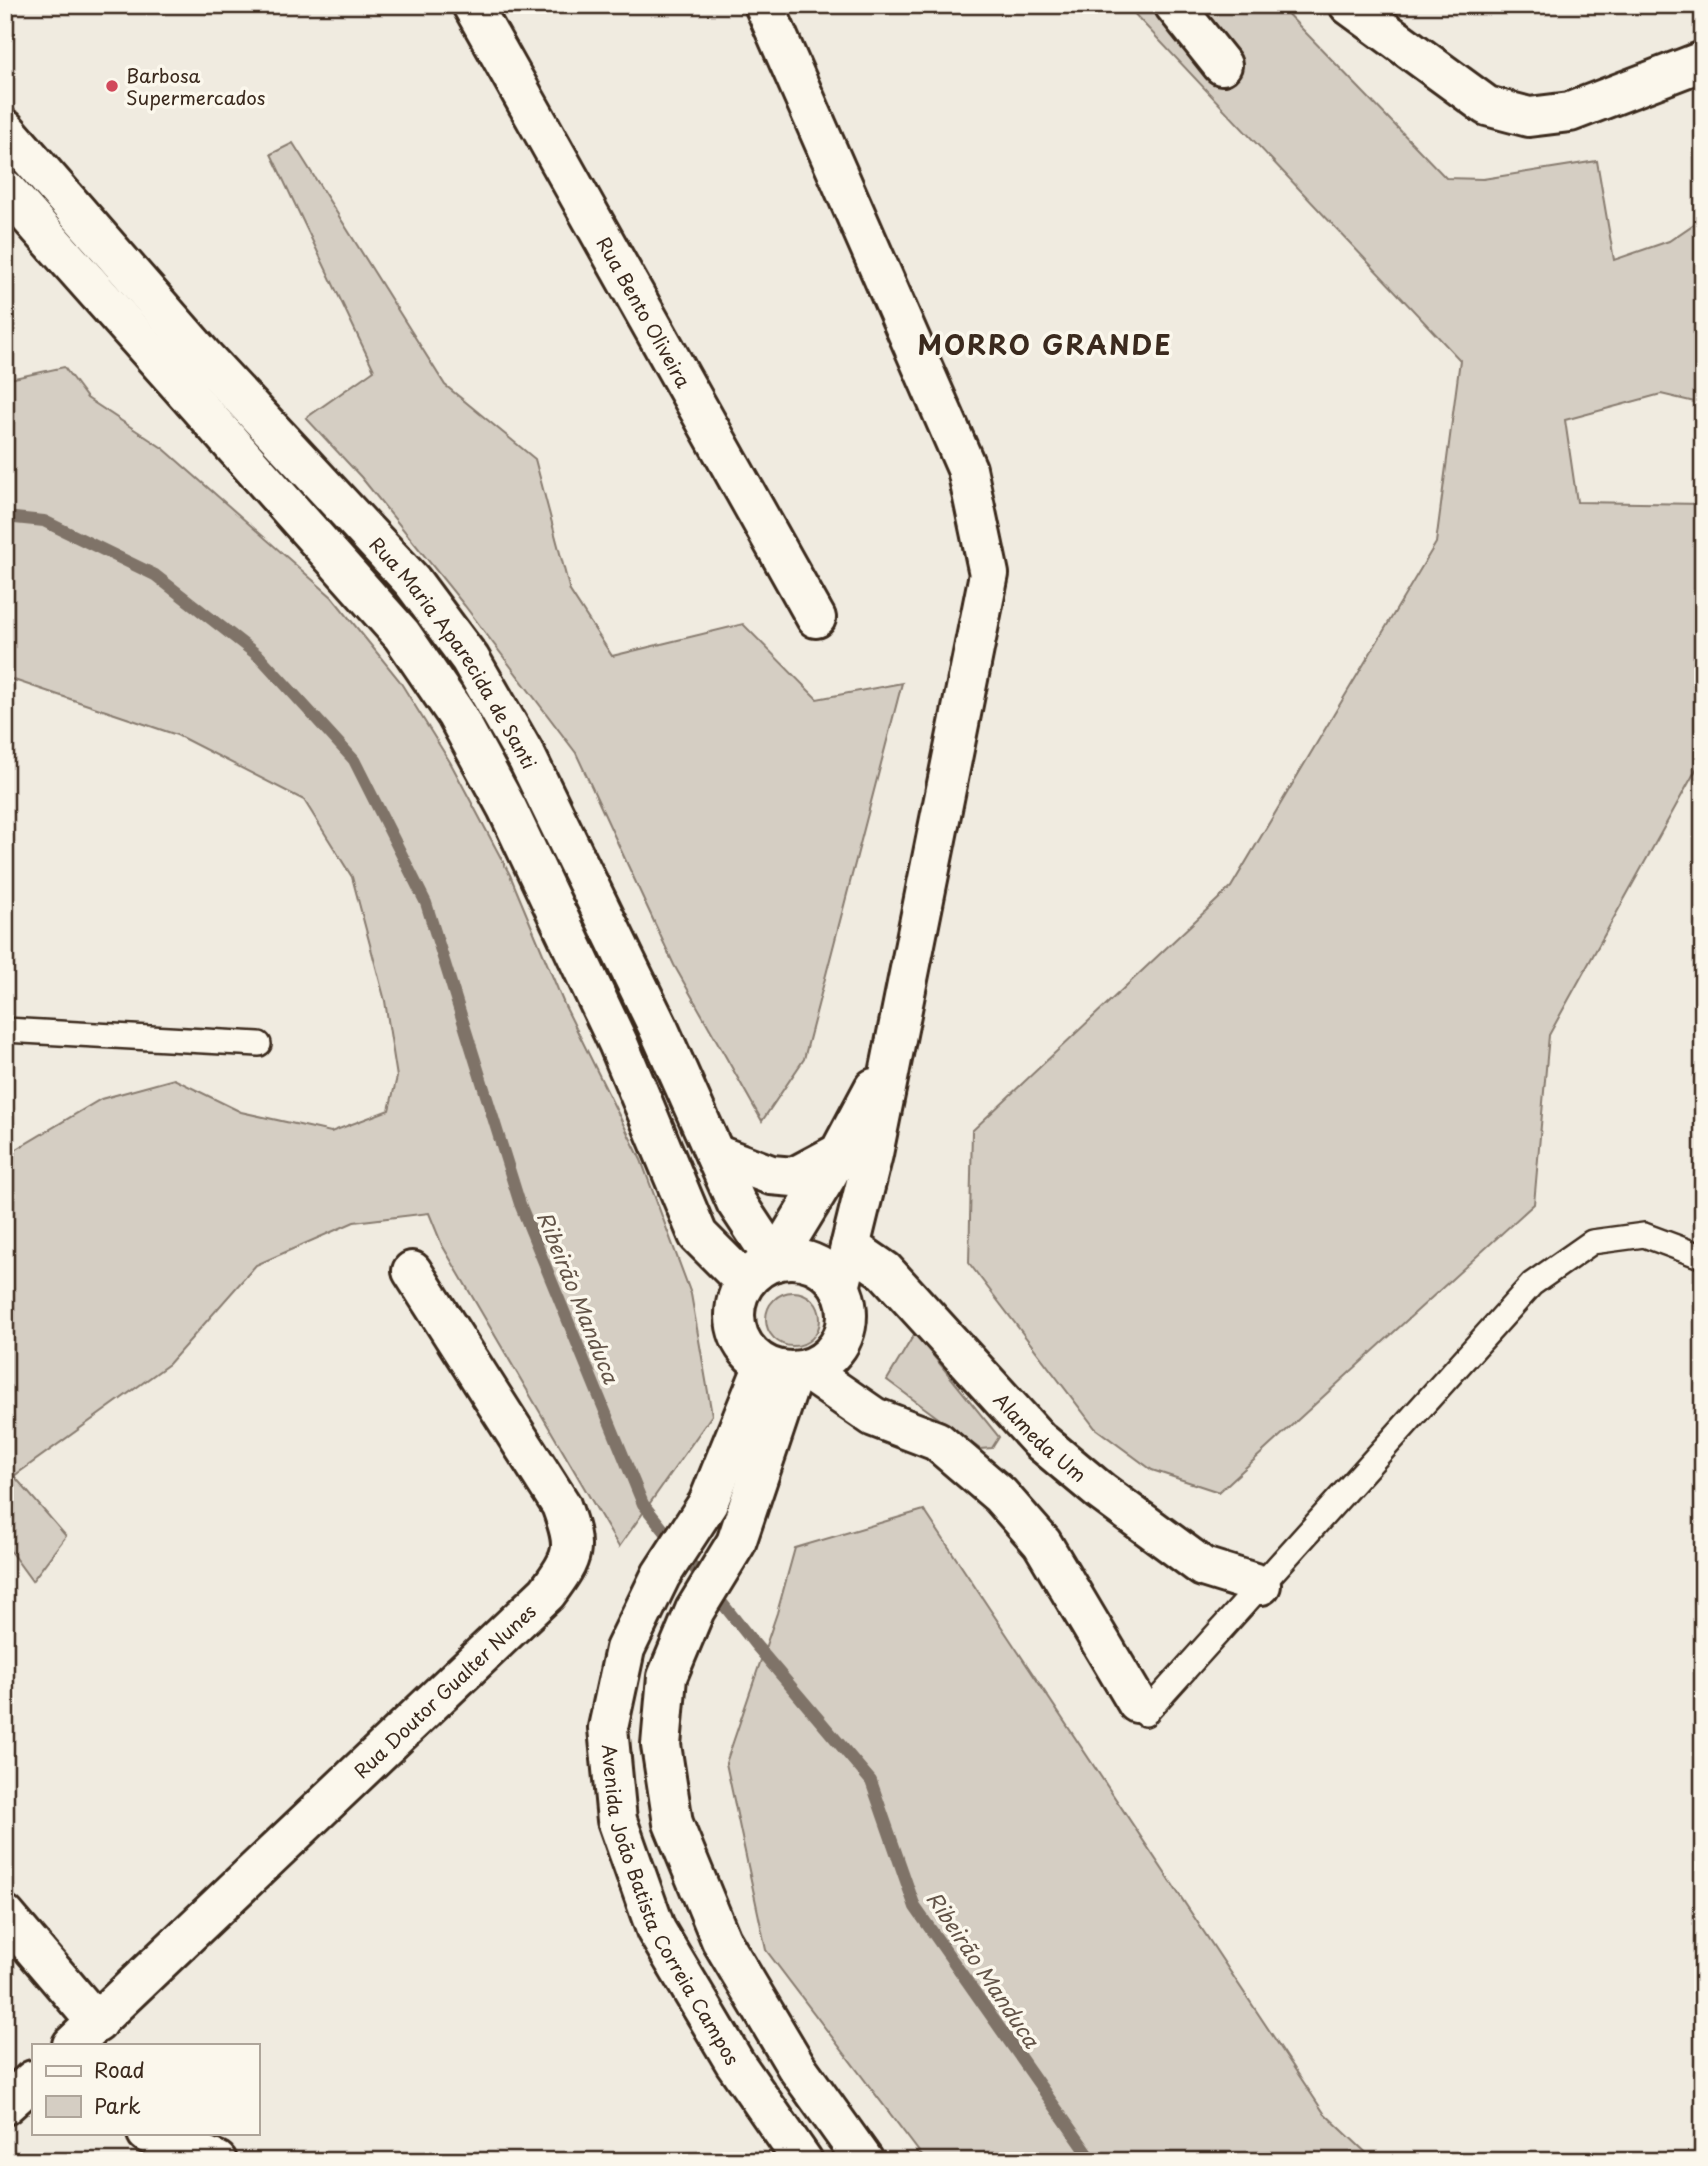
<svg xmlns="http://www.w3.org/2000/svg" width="1708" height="2166" font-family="'Playpen Sans',sans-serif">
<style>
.green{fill:#d5cec3;stroke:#887c70;stroke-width:2}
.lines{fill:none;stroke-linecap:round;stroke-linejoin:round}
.stream{stroke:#7f7367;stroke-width:12}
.lane-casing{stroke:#3b2a1e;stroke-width:28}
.street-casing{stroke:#3b2a1e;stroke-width:44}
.secondary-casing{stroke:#3b2a1e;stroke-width:44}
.primary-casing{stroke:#3b2a1e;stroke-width:44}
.lane{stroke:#fbf7ec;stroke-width:23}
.street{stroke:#fbf7ec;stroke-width:38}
.secondary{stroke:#fbf7ec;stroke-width:38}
.primary{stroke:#fbf7ec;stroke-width:38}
.poi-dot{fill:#d1495b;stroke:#fbf7ec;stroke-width:2.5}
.labels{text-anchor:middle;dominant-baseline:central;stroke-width:7;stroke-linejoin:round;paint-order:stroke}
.poi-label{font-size:19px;fill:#3b2a1e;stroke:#fbf7ec;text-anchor:start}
.street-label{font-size:19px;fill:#3b2a1e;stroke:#fbf7ec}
.water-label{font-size:21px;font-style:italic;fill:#635448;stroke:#fbf7ec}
.district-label{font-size:26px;font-weight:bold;letter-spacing:2px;fill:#3b2a1e;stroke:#fbf7ec}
</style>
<rect width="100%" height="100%" fill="#f0ebe0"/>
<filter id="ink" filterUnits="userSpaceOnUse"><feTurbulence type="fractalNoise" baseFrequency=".0143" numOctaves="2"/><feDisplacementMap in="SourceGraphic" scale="14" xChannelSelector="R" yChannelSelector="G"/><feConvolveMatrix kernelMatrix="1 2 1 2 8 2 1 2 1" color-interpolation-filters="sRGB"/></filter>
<g filter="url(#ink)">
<!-- green -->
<path class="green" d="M1131,5h148l167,173 37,1 114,-18 17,99 55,-19 34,-23v186l-42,-10 -96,26 12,82 126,2v253l-154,278 -15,169 -315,288 -67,-22 -57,-42 -126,-165 3,-132 259,-244 205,-344 24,-183 -332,-353z
M293,143l152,242 90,74 35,132 42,65 131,-32 74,75 85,-16 -98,376 -42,62 -88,-156 -98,-212 -111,-147 -104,-129 -55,-59 68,-48 -103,-216z
M64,367l23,31 77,51 168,148 67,83 51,82 60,113 54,129 77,156 50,134 21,121 -93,132 -177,-302 -13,-32 -75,9 -98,43 -87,99 -155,112 52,60 -34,45 -27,-37v-391l10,-3 86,-51 73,-20 67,33 90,20 58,-22 8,-33 -12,-76 -33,-124 -48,-77 -127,-65 -172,-58v-297z
M766 1319a27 27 0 1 1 54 0a27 27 0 1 1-54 0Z
M915,1333l84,104 -7,11 -12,1 -93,-69z
M924,1510l400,603 51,48h-449l-160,-211 -40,-187 51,-150 18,-65z"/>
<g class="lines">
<!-- stream -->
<path class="stream" d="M5,517l39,4 111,54 105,82 94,103 72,143 94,301 123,300 111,139 117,138 44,126 178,254"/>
<defs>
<path id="lane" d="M5,1030l254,14
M1145,1714l387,-430 60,-42 52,-7 59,22"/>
<g id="street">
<path id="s1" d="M472,5l344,613"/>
<path d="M1174,5l48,60"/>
<path d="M1349,5l138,101 42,11 41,-5 133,-51"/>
<path id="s2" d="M850,1247l35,24 154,169 61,51 103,76 58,18"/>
<path d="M806,1370l68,47 63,24 63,54 42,48 95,160"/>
<path d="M5,1915l92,108"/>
<path id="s3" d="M72,2045l475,-452c28,-38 30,-44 14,-88l-149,-234"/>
<path d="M5,2105l28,-25"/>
<path d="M147,2133l70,28"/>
</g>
<path id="secondary" d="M764,5l203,464 22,105 -116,580 -33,134
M715,1154l56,21 23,2 45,-24
M775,1261l53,-87 46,-86"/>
<g id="primary">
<path id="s4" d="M5,129l197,226 210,226 58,78 57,99 131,269 78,175 39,59"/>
<path d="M5,189l397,446 54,79 51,94 111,235 80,192 47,47"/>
<circle cx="791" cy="1315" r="56"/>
<path id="s5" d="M764,1365l-56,138 -47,72 -36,74 -17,79 9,92 39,110 79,133 68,98"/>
<path d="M794,1371l-58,172 -41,67 -28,67 -6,68 12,78 48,117 75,126 68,95"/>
</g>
</defs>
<!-- lane casing -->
<use href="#lane" class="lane-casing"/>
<!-- street casing -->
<use href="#street" class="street-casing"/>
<!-- secondary casing -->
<use href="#secondary" class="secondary-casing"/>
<!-- primary casing -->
<use href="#primary" class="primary-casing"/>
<!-- lane -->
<use href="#lane" class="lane"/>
<!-- street -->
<use href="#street" class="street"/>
<!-- secondary -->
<use href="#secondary" class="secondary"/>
<!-- primary -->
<use href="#primary" class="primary"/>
</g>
</g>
<!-- markers -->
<circle class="poi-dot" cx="112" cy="86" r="7"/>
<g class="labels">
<!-- poi labels -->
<g class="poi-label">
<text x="126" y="75">Barbosa<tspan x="126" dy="22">Supermercados</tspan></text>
</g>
<!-- street labels -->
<g class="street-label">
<text stroke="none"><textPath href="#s1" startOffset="352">Rua Bento Oliveira</textPath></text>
<text stroke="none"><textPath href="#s4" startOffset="691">Rua Maria Aparecida de Santi</textPath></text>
<text stroke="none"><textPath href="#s2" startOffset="270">Alameda Um</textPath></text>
<text stroke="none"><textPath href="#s3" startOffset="514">Rua Doutor Gualter Nunes</textPath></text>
<text stroke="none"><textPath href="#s5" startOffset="588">Avenida João Batista Correia Campos</textPath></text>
</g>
<!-- water labels -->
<g class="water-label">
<text transform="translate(579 1297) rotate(68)">Ribeirão Manduca</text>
<text transform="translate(984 1969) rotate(56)">Ribeirão Manduca</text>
</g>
<!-- district labels -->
<g class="district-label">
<text x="1045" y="344">MORRO GRANDE</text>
</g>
</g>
<!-- margin -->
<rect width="1708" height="2166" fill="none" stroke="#fbf7ec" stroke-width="28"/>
<rect x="14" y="14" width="1680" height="2138" fill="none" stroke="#3b2a1e" stroke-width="2.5" filter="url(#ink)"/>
<!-- legend -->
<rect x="32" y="2044" width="228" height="91" fill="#fbf7ec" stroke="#aea59a" stroke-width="2"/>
<rect x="46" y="2066" width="35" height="10" fill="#fbf7ec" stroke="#aea59a" stroke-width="2"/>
<text x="94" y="2078" font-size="21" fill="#3b2a1e">Road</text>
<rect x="46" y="2096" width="35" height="21" fill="#d5cec3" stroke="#aea59a" stroke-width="2"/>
<text x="94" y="2114" font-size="21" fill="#3b2a1e">Park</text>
</svg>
